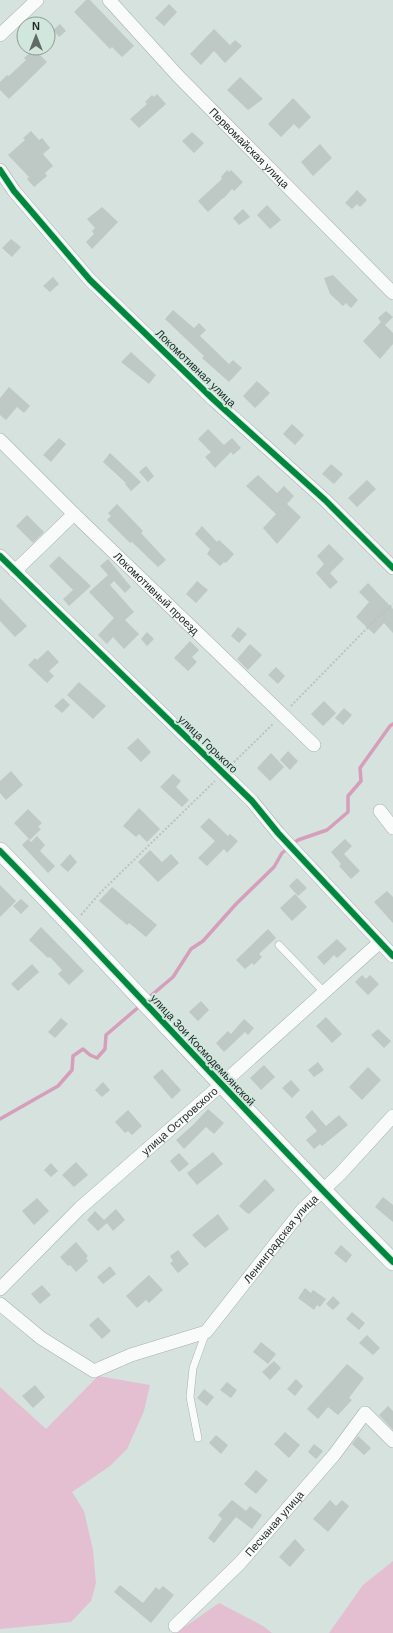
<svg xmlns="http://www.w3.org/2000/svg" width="393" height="1633" font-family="Helvetica,sans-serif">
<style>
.green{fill:#e3bfd1}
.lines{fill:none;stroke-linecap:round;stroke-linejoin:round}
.stream{stroke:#d59eba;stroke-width:3.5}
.building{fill:#bec8c4}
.service-casing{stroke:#a7b0ac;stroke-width:8}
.minor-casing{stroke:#a7b0ac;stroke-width:14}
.tertiary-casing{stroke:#a7b0ac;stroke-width:18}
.path{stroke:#bdc2c0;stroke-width:2;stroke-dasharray:2 2;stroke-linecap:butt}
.service{stroke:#f9fbfa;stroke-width:7}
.minor{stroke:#f9fbfa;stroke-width:13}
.tertiary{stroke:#f9fbfa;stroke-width:17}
.cycleway-casing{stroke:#d1e7de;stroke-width:8}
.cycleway{stroke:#00873e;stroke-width:6}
.labels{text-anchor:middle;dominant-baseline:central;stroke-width:4;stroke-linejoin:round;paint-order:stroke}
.street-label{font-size:11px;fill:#212a26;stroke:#d1e7de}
</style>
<rect width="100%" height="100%" fill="#d6e2dd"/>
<!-- green -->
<path class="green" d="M98,1376l52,9 -6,26 -17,38 -17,17 -38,26 12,19 9,39 3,33 -5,18 -20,21 -71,7v-242l46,42z
M393,1561v72h-64l34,-48z
M219,1603l44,23 9,7h-96z"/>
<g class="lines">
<!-- stream -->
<path class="stream" d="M292,844l6,-4 29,-10 21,-18v-16l13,-15 -1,-13 30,-42 3,-2
M147,999l26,-22 18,-28 12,-8 33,-37 38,-37 8,-14 6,-5
M0,1119l58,-33 14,-16 1,-14 10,-7 7,6 7,3 8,-9 1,-14 35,-30"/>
</g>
<!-- building -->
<path class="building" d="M86,0h4l44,46 -12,11 -10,-10 -2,2 -36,-37z
M169,4l8,8 -13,14 -9,-8z
M60,24l6,7 -7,6 -6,-7z
M214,29l16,16 5,-5 7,6 -17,17 -11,-12 -13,14 -11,-11z
M34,49l13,13 -38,37 -9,-9v-8l7,-7 2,1 17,-16 -2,-2z
M240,77l23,22 -15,11 -21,-20z
M157,94l9,10 -27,24 -9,-9 17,-15 -2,-2 7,-7 2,2z
M293,98l18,19 -12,12 -5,-5 -13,13 -13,-13z
M31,131l8,9 3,-2 8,10 -7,6 10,12 -8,7 2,3 -13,11 -7,-8 2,-2 -21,-22 17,-15 -2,-2z
M192,132l12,11 -10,10 -12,-12z
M320,144l12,14 -19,18 -12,-14z
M227,170l2,2 2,-2 12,12 -9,9 -2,-2 -8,9h-1l-15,14 -10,-11 24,-22 -1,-2z
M357,190l10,10 -7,7 -3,-3 -5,5 -7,-6z
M267,205l14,15 -11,9 -13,-14z
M102,207l16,15 -26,27 -6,-7 8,-8 -2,-3 3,-3 -8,-9z
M243,209l7,8 -11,8 -6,-7z
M11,239l10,8 -9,10 -10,-9z
M333,275l25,25 -7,8 -5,-5 -3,3 -13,-12 -6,-16z
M53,277l6,7 -9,8 -7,-6z
M173,310l21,18 5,-5 7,7 -6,6 29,28 4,-4 9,8 -13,14 -27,-24 2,-2 -39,-37z
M386,311l7,6 -8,8 8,8v11l-13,15 -17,-18 18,-19 -3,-4z
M131,352l25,23 -7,9 -28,-22z
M257,381l13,12 -15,15 -12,-12z
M9,387l21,19 -6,7 -7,-6 -11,13 -6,-5v-17z
M292,424l12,11 -9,10 -12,-11z
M208,429l16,16 8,-7 9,10 -8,7 -2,-3 -16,16 -10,-11 6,-5 -13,-13z
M59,438l7,6 -15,18 -8,-7z
M110,453l31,29 -10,9 -6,-7 1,-1 -23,-21z
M331,464l12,10 -9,10 -12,-10z
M146,466l8,10 -6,6 -9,-10z
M258,475l19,18 7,-7 10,10 -7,8 14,13 -24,27 -14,-16 13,-14 -30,-28z
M367,480l9,9 -19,18 -9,-9z
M117,504l26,27 -2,2 25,27 -8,7 -26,-25 -2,1 -23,-23 4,-4 -3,-3z
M27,515l17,17 -11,11 -17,-17z
M202,526l15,16 2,-2 15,14 -8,9 -2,-1 -4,4 -13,-12 3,-5 -15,-15z
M329,544l15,15 -14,14 8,9 -8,7 -14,-16 8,-9 -7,-8z
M59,556l32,30 -22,20 -6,-7 10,-9 -24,-24z
M108,559l23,28 -6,6 -11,-12 -4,4 24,27 -9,8 14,14 -15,15 -11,-12 -6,7 -9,-9 16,-17 -25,-26 19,-17 -8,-9z
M197,581l11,9 -12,13 -10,-9z
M368,583l25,26v24l-9,-10 -10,11 -18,-17 13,-15 -10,-10z
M0,598l27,28 -12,11 -15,-16z
M238,627l9,7 -8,9 -8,-7z
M147,632l7,7 -7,7 -6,-7z
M190,641l9,9 -7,7 5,5 -9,9 -14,-13z
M250,644l12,11 -14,15 -11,-11z
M48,650l11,12 -10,9 5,5 -7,7 -19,-18 7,-7 2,2z
M276,667l9,9 -7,8 -10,-9z
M79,682l27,24 -13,13 -26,-24z
M63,698l7,7 -8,8 -8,-7z
M324,701l12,12 -13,13 -12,-12z
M344,708l8,7 -9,10 -8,-7z
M138,738l13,14 -10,10 -14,-14z
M288,751l10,10 -8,9 -10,-10z
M271,753l13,14 -14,14 -13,-13z
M11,771l12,14 -17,15 -6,-7v-12z
M173,774l8,7 -5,6 13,13 -7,7 -22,-20z
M139,808l21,21 -13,13 -8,-8 -3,3 -13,-11z
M28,809l14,14 -4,4 3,2 -11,11 -16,-17z
M209,818l19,18 2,-2 8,7 -11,12 -3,-4 -17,17 -9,-8 17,-17 -15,-14z
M37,836l8,9 -5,6 15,15 -7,7 -26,-28 6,-6 3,3z
M345,839l7,7 -8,8 16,17 -9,8 -12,-13 2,-2 -10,-12z
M150,850l12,12 9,-8 8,9 -21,19 -20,-20z
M70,854l7,8 -9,10 -8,-7z
M297,878l10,10 -9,8 -9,-10z
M0,885l16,16 -16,16z
M112,887l45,38 -11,12 -17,-14 -2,2 -28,-24z
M387,891l6,6v26l-19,-21z
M295,894l12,13 -15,14 -12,-13z
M21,899l8,7 -8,8 -8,-8z
M41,927l43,44 -15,14 -11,-11 4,-4 -12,-13 -2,1 -19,-18z
M268,929l8,9 -17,16 3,3 -8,8 -2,-2 -7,6 -9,-9z
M337,939l10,10 -10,9 -3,-3 -10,10 -7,-8z
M32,964l7,8 -21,19 -7,-7z
M362,975l4,4 4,-4 9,9 -11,11 -13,-13z
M201,1001l8,9 -11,11 -9,-9z
M326,1017l16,17 -10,9 -16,-17z
M61,1018l7,6 -13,14 -7,-6z
M244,1019l10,9 -6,7 -3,-3 -21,20 -8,-9 12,-12 3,3z
M378,1029l13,12 -7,7 -13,-13z
M318,1062l6,8 -10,7 -6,-7z
M264,1065l11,12 -14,13 -11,-12z
M368,1067l13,13 -19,20 -13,-13z
M162,1069l19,21 -9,9 -19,-22z
M291,1080l9,10 -8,8 -10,-10z
M103,1082l7,8 -8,7 -7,-7z
M208,1109l16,14 -10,11 -8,-7 -22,22 -8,-9 17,-15z
M128,1110l14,16 -10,9 -4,-4 -3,2 -10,-11z
M312,1110l14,16 13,-11 9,10 -26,21 -2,-2 -6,5 -8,-9 11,-9 -12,-14z
M213,1152l10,12 -26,21 -10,-12z
M179,1153l10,11 -10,8 -9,-11z
M76,1162l12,13 -14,12 -12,-12z
M51,1163l7,8 -7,6 -7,-7z
M265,1179l10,11 -26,24 -2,-1 -8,-7z
M383,1197l10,8v17l-18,-15z
M37,1198l12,13 -15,14 -12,-14z
M116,1209l9,11 -12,11 -6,-8 -9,8 -11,-11 8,-9 9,9z
M218,1214l11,15 -24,19 -13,-13z
M76,1242l12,14 -2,2 2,3 -12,11 -6,-7 -2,1 -8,-9z
M341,1245l11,10 -6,8 -12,-10z
M178,1250l11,14 -11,9 -8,-10 3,-2 -3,-5z
M110,1266l6,8 -13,10 -6,-7z
M149,1275l14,15 -14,13 -3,-3 -9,8 -11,-12z
M42,1285l9,10 -11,9 -9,-10z
M305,1288l6,5 2,-3 13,9 -6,8 -3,-2 -3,5 -16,-12z
M333,1296l7,7 -7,7 -7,-6z
M352,1312l13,11 -6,7 -13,-11z
M98,1317l13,14 -9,8 -13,-14z
M367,1335l13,13 -7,7 -14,-12z
M261,1342l15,12 -8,10 -15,-12z
M274,1361l7,7 -11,12 -8,-8z
M347,1364l17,14 -15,20 3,2 -14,15 -10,-8 -10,12 -11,-10z
M296,1379l7,7 -8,10 -8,-7z
M227,1382l10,8 -6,8 -11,-8z
M35,1385l10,12 -12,11 -11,-12z
M204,1389l10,8 -7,9 -10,-8z
M388,1406l5,5v19l-14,-15z
M285,1432l15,13 -11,13 -15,-14z
M216,1435l12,10 -7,9 -12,-11z
M358,1436l13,12 -7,7 -12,-11z
M314,1444l9,7 -7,8 -8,-7z
M256,1470l12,10 -12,14 -12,-10z
M232,1500l14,11 4,-5 12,9 -10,14 -16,-12 -22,26 -6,-5 14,-19 -4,-4z
M330,1500l6,6 6,-6 7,6 -21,26 -15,-13z
M295,1539l10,11 -15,17 -11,-10z
M120,1585l23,18 13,-16 3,3 4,-4 11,9 -23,28 -37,-31z"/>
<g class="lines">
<defs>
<path id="service" d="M279,945l45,47
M198,1438l-8,-41 3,-29 13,-36"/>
<g id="minor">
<path id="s1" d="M109,0l69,76 215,217"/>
<path d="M0,35l37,-35"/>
<path d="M0,170l14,21 76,89 124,120 111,100 68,68"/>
<path id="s2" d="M0,440l74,74 240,231"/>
<path d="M0,556l252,245 26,32 115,123"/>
<path d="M15,571l59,-57"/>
<path d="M380,811l13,17"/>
<path id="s3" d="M0,1289l80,-81 142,-124 158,-142"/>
<path id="s4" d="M0,1304l41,34 53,33 37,-16 75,-23 96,-122 38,-36 53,-58"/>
<path id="s5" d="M175,1626l65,-63 94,-108 31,-42 28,28"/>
</g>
<path id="tertiary" d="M0,851c132,135 259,277 393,411"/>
</defs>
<!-- service casing -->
<use href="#service" class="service-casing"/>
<!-- minor casing -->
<use href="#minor" class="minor-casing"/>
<!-- tertiary casing -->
<use href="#tertiary" class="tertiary-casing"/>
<!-- path -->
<path class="path" d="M291,706l87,-89 15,-13
M231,765l43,-42
M81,915l20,-23 114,-111"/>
<!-- service -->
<use href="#service" class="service"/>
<!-- minor -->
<use href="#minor" class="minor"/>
<!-- tertiary -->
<use href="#tertiary" class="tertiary"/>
<defs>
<path id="cycleway" d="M0,170l14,21 76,89 124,120 111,100 68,68
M0,556l252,245 26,32 115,123
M0,851c132,135 259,277 393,411"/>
</defs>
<!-- cycleway casing -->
<use href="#cycleway" class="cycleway-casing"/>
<!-- cycleway -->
<use href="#cycleway" class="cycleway"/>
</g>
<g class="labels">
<!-- street labels -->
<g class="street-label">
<text stroke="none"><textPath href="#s1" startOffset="204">Первомайская улица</textPath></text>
<text transform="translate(196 368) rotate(44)">Локомотивная улица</text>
<text stroke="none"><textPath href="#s2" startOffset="219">Локомотивный проезд</textPath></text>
<text transform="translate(208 744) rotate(44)">улица Горького</text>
<text transform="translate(203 1050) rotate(47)">улица Зои Космодемьянской</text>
<text stroke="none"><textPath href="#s3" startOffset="246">улица Островского</textPath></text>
<text stroke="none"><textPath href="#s4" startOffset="354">Ленинградская улица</textPath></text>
<text stroke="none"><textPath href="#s5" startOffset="143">Песчаная улица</textPath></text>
</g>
</g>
<!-- north arrow -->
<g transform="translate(36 36)"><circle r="19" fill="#d1e7de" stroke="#8b9b94"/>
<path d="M0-3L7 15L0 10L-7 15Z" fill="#606a66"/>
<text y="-6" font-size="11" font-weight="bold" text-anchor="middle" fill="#212a26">N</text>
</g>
</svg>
